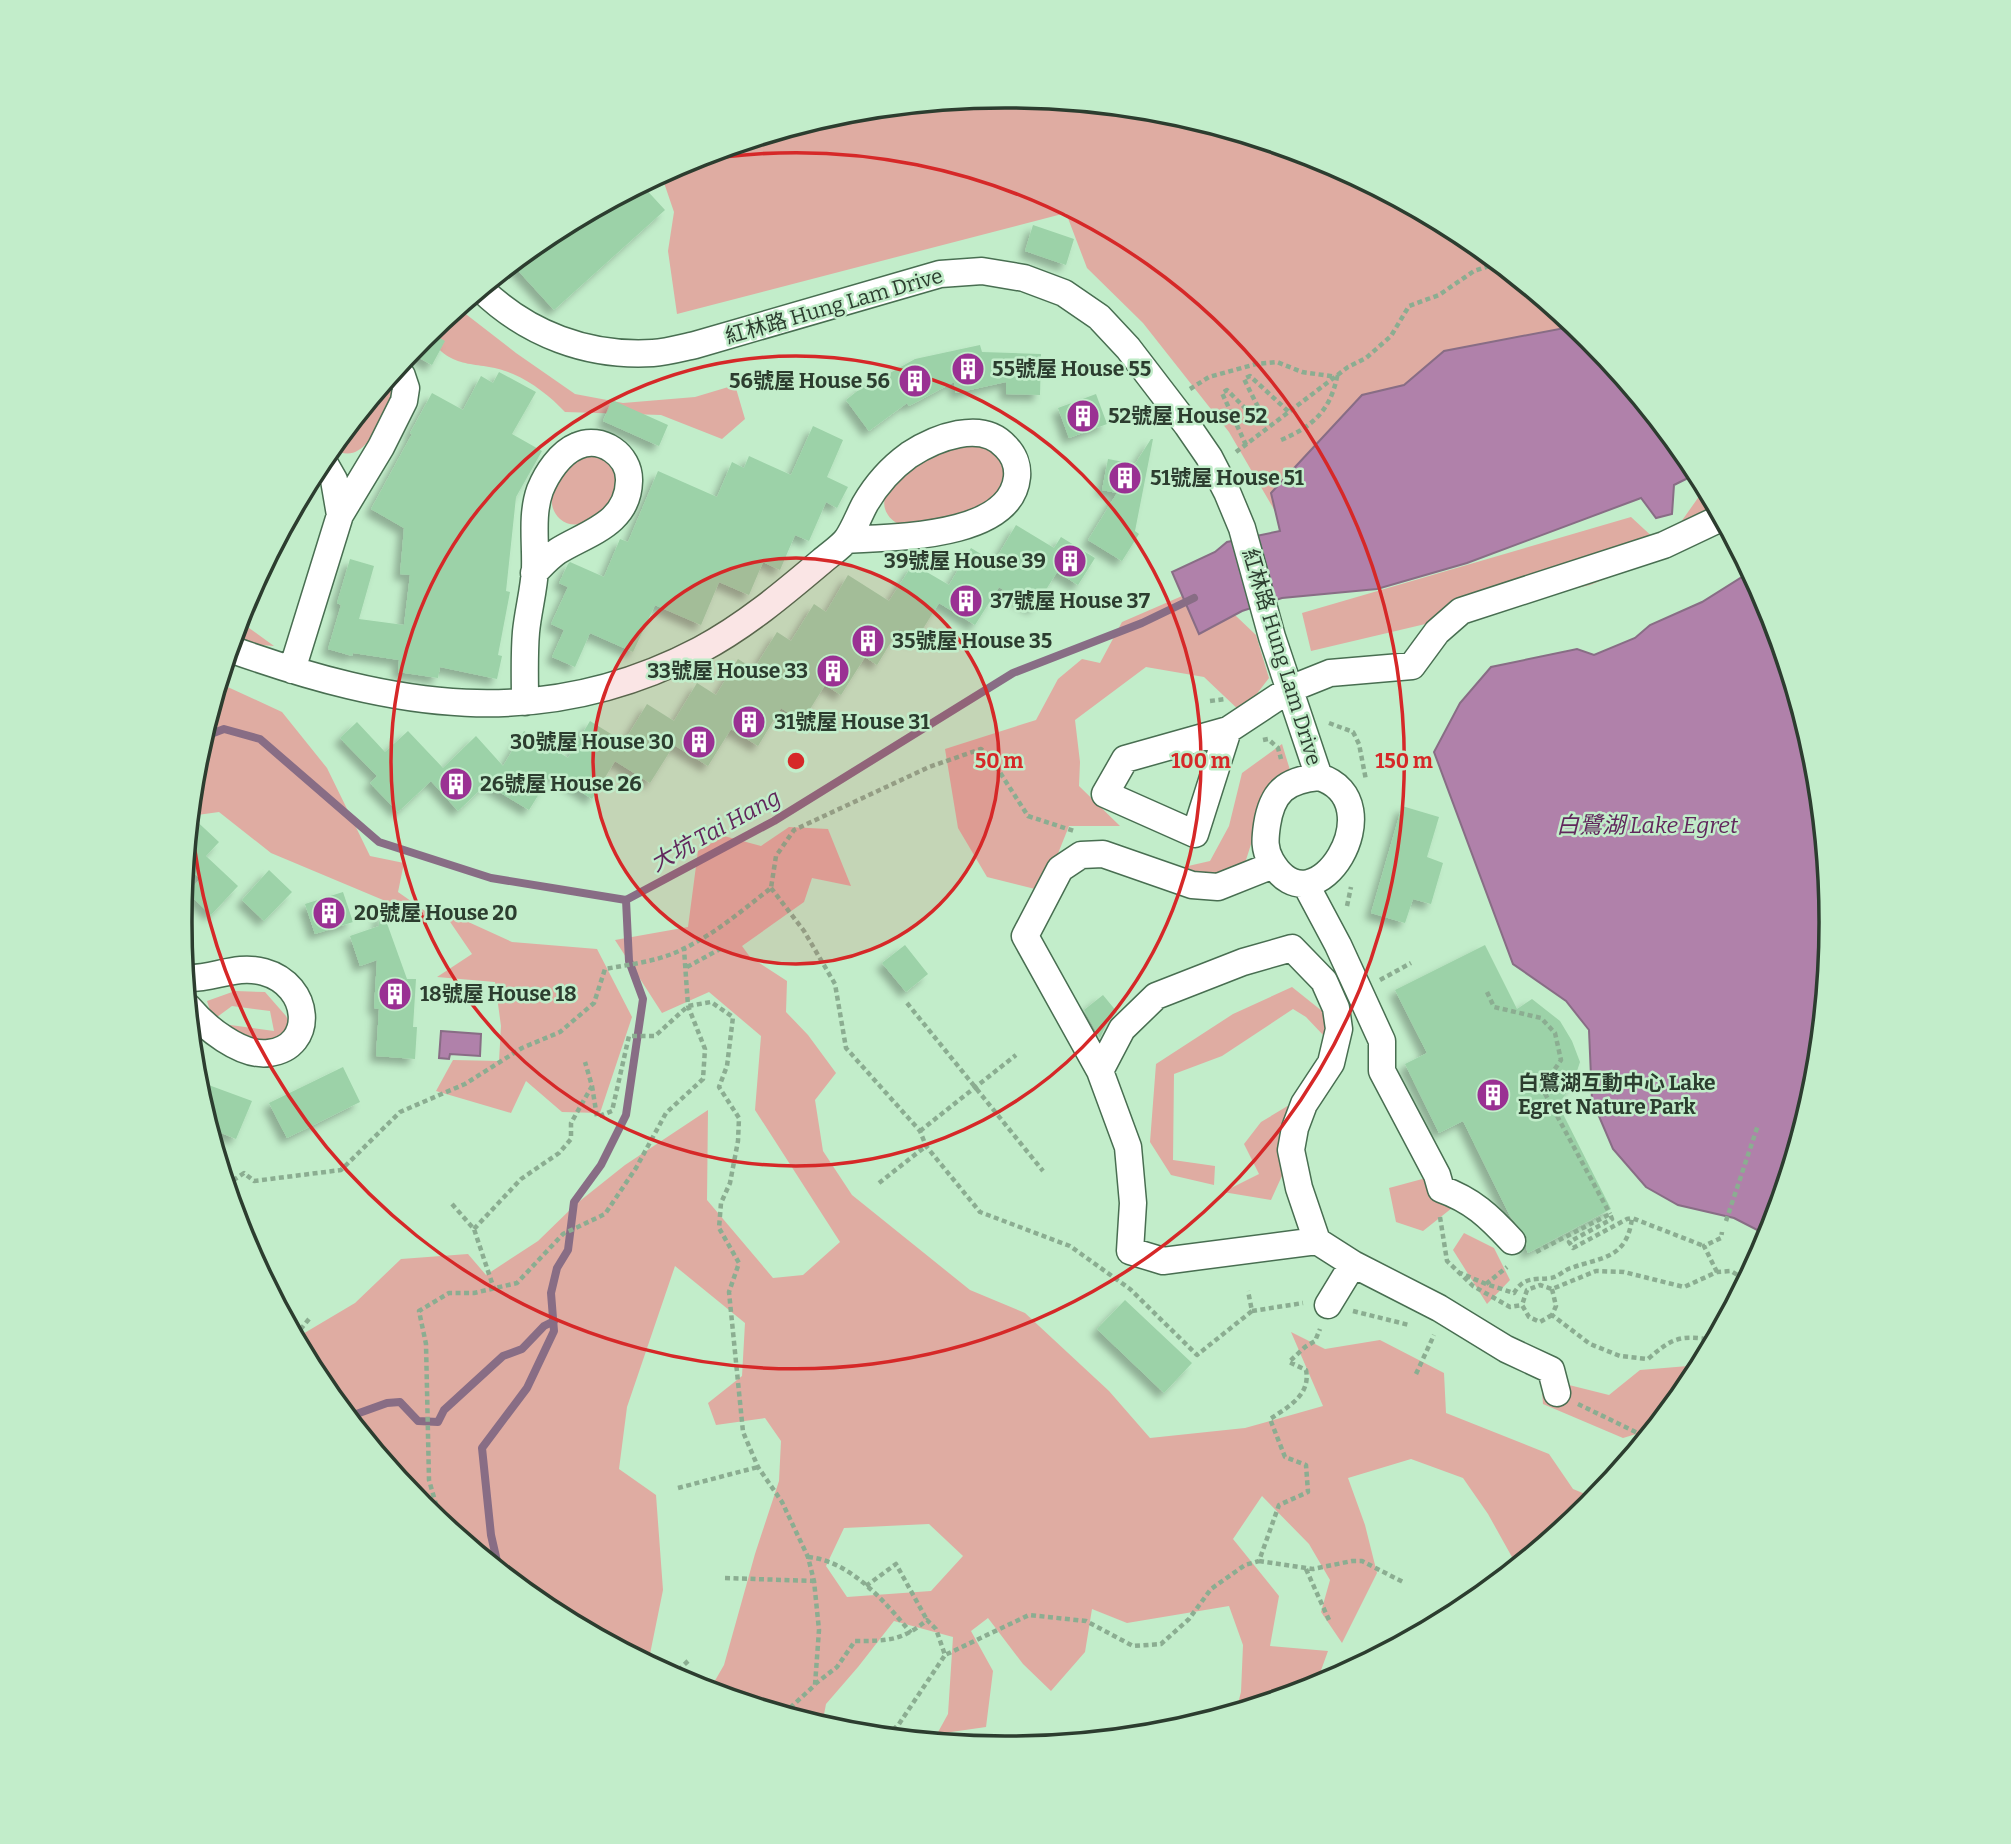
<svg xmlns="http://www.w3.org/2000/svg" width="2011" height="1844" font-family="Bitter,'Noto Sans TC',serif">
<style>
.green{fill:#dfaca2;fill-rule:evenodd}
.water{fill:#b081aa;stroke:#886d85;stroke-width:2}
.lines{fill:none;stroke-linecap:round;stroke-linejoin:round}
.stream{stroke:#886d85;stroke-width:8}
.building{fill:#9cd2a8;filter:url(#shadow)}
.minor-casing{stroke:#486e51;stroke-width:29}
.path{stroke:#8bad91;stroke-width:4.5;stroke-dasharray:5 3.5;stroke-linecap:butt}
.minor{stroke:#fff;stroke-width:26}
.ring{fill:none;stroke:#d62828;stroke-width:3.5}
.labels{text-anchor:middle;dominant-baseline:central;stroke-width:5;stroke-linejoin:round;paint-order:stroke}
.street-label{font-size:21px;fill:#2c3d2f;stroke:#c2edca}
.poi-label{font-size:21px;font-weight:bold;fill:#2c3d2f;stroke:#c2edca;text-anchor:start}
.water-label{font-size:23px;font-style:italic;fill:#61275c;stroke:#c2edca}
.rim{fill:none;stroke:#2c3d2f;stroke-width:3.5}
.centre{fill:#d62828;stroke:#c2edca;stroke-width:3.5}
.ring-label{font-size:21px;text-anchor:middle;font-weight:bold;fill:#d62828;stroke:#c2edca;stroke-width:5;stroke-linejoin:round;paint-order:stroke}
</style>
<defs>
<filter id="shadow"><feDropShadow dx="-6" dy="6" stdDeviation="3.5" flood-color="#0004"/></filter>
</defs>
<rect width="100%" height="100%" fill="#c2edca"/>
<!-- green -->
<path class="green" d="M1005,96l162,16 155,47 143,77 125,102 -304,192 -57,-98 -86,-109 -56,-55 -21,-55 -389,101 -9,-63 6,-39 -13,-38 29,-15 155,-47z
M458,308l58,45 59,41 48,9 72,-6 40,-12 10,34 -23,20 -61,-24 -96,-3c-14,-15 -33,-30 -52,-38 -35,-16 -60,1 -86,-40z
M389,378c2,5 4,10 4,16 -1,9 -7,18 -11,26 -11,19 -25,45 -50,28z
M973,444c6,2 15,3 20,7 17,15 14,38 -4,50 -17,11 -37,15 -56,19 -9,2 -19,5 -27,5 -8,0 -14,-4 -18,-10 -14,-20 14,-41 29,-50 17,-12 36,-17 56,-21z
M594,455c57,18 -5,90 -34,64 -24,-23 9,-61 34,-64z
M1705,488l15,27 -44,14z
M1631,517l39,36 -80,32 -279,66 -9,-38z
M1189,593l47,23 20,19 13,43 -27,35 -38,-36 -58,-10 -71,53 5,42 -1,24 41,40h-51l-26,65 -56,-14 -29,-49 -13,-79 91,-29 22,-41 24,-20 18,4 22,-41z
M238,620l36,26 -43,-3z
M219,683l63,29 45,56 43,88 34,7 -6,29 37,26h-9l-155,-65 -52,-41 -29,4 6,-55z
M1282,744l8,26 -24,27 -20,63 -41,38 -30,-29 35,-8 19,-35 13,-53z
M789,827l39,2 23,57 -39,-8 -8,24 -62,44 8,11 37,24 -1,31 22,23 28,38 -21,27 8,51 29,44 118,95 55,23 84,78 41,47 95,-10 78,-22 -32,-74 34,17 55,-9 64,33 2,40 103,41 24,35 22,9 -6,8 -72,60 -29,-52 -25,-36 -52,-19 -63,19 17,47 12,48 -35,70 -21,-31 9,-32 -21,-36 -47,-48 -29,43 46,57 -9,50 58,5 -13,36 -79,24 5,-19 2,-47 -14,-39 -102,17 -35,-14 -7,43 -34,39 -28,-27 -35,-46 -17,13 22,40 -7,56 -49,7 11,-20 5,-77 -59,-16 -36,46 -32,37 -4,21 -113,-34 15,-26 31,-111 24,-73 2,-40 -16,-23 -49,7 -8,-22 34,-27 3,-53 -70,-57 -48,141 -8,62 37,26 7,95 -13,64 -7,6 -97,-52 -125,-102 -102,-126 -23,-42 59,-35 46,-44 67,-5 18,21 52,-34 38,-37 49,-39 83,-55 -1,90 66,78 30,-3 37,-33 -85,-132 6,-74 -52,-44 -47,21 -47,-73 73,-13 10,-76 26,-15 37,10zM929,1524l34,32 -32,35 -84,6 -21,-31 18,-38z
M442,910l70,32 85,7 35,68 -32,96 -38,-1 -36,-31 -15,32 -75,-22 17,-31 46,1 2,-35 -6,-44 -58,-5 35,-23z
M1292,987l30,24 20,50 -56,106 -15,33 -48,-8 36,-18 -15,-30 17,-22 65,-39 -2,-47 -18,-19 -13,-8 -71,47 -48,18 -1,86 42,6 -1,19 -43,-10 -21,-33 6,-78 77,-50z
M235,991l30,1 21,24 4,8 -10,15 -21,17 -36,-32 51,7 -4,-20 -38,-5 -19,14 -6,-19z
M1426,1178l26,30 -29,23 -27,-9 -7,-34z
M1464,1233l30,15 16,32 -23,24 -34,-54z
M1700,1365l-8,16 -39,48 -30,9 -80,-34 -2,-26 68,17 31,-25z"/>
<!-- water -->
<path class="water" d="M1575,326l15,12 102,126 6,9 -24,12 -2,29 -16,4 -15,-20 -174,65 -90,26 -95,9 -40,13 -43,23 -27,-62 43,-20 12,-10 53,-11 -9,-38 91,-98 42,-10 40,-34z
M1750,572l19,34 46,155 16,161 -16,161 -46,153 -35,-18 -56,-13 -32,-18 -33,-38 -21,-49 -3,-70 -23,-29 -53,-37 -79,-212 26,-49 31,-36 86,-18 17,6 41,-17 15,-13 52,-23z
M441,1031l40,3 -1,22 -30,-2 -1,5 -10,-1z"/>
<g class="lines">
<!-- stream -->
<path class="stream" d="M203,737l21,-8 36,10 119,103 112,36 135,22 148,-79 239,-148 129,-50 52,-25
M348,1417l39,-14 13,-1 18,19 20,1 6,-12 59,-54 19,-7 22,-23 10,-5
M499,1570l-8,-35 -9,-87 45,-60 27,-57 -3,-38 6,-25 11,-18 6,-48 27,-37 25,-50 17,-116 -14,-38 -3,-61"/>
</g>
<!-- building -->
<path class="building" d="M642,185l23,25 -111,100 -42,-46 35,-29z
M1033,225l41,14 -8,26 -41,-14z
M429,332l16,9 -13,24 -22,-12z
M980,345l2,7 59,2 -1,41 -34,-1v-12l-50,11 -2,-11 -45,24 -2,-3 -38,28 -23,-31 24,-19 2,2 43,-24z
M499,372l37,20 -24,42 30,17 -26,46 -10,94 4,1 -12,63 4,1 -5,23 -57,-12 -2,11 -40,-6 1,-12 -46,-7 -1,3 -24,-7 13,-44 -4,-2 13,-44 24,7 -15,53 45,6 6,-50 -10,-1 4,-46 -33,-19 41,-75 -2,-1 22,-40 31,17 18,-34 12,7z
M1096,394l11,30 -38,14 -11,-30z
M612,400l56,25 -9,21 -56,-25z
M813,426l30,14 -16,37 21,10 -11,21 -11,-6 -17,39 -14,-6 -15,35 -17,-8 -14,33 -30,-13 -18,43 -46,-20 -22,47 -43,-19 -15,34 -23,-10 12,-27 -13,-6 17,-37 -9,-4 9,-19 2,-2 34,15 16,-38 8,3 30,-71 59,26 15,-35 12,6 5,-12 42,19z
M1151,439h2l-18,92 4,3 -17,27 -34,-21 29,-47 -15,-3 6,-31 27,5z
M1016,525l38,23 7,-11 34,21 -17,27 -21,-13 -23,37 -35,-22 -24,38 -36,-22 -23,37 -17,-11 -22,36 -12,-8 -24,38 -16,-10 -23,37 -21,-14 -23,38 -27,-17 -23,37 -34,-21 -24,38 -35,-22 -23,38 -40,-26 -23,37 -43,-26 -28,27 -27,-30 -33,31 -28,-29 7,-7 -37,-38 17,-16 28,30 23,-21 35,37 33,-32 27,30 21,-35 44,27 22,-37 34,21 23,-38 27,17 23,-38 19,12 22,-36 16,10 23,-37 14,9 23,-37 12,8 22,-37 41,26 24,-37 36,21 22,-37 23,14z
M1402,806l37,11 -12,40 16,6 -12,41 -18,-5 -8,24 -34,-10z
M190,815l29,27 -13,14 32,30 -27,29 -23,-22 12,-14 -8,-8 -8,9z
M269,870l23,22 -28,29 -22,-21z
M343,892l10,30 -38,12 -10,-30z
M380,904l27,75h9l-3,48h4l-2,32 -39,-3 3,-47 -5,-1 3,-48 -17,6 -10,-30 29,-10z
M905,945l23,29 -22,18 -24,-29z
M1485,945l32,64 15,-10 28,22 12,20 8,21 -8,24 -14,18 53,105 -83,44 -2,-5 1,-11 -17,-21 -47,-95 -24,12 -34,-69 22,-11 -32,-63z
M1103,995l14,17 -9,9 -8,17 -16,-28z
M343,1067l17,35 -73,36 -18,-35z
M195,1080l57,21 -16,38 -27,-11z
M1125,1300l67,63 -28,30 -67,-64z"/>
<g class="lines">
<defs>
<path id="minor" d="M481,289c46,45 107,68 172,64 14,-1 28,-5 42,-8l245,-71 42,-3 42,7 40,15 35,24 29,31 59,77 22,32 18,35 15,36 30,109 47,140
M322,459l12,21 6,35
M230,649c162,58 310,85 470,1 45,-24 83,-56 122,-89 8,-7 19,-14 25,-22 7,-10 12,-24 18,-35 11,-19 26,-36 44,-49 26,-17 73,-36 97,-8 8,8 12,19 11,30 -6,62 -127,60 -171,63
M292,670l48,-155 41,-68 23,-46 2,-13 -4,-12 -5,-8
M525,702c0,-24 -1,-47 1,-70 2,-21 8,-42 9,-63 1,-26 -4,-54 5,-79 7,-17 20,-37 37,-44 24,-11 53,9 52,35 -1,43 -42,52 -71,70 -9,6 -16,14 -24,22
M1228,730l-33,104 -90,-40 20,-35 103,-29 62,-41 40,-16 82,-7 25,-34 24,-21 203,-66 57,-27
M1319,777c77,23 -4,160 -48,84 -7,-12 -6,-22 -4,-36 5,-33 19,-45 52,-48z
M1273,865l-55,22 -26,-2 -89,-31 -22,1 -21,14 -35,67 75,135 28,76 5,56 -3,48 33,10 154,-20
M1306,885l32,60 44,96v30l55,104 4,14c31,11 48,27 71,52
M185,978c28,2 50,-14 79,-6 47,13 52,75 5,81 -28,4 -64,-26 -81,-46
M1100,1071l22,-42 34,-33 87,-34 49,-14 32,33 12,27 3,21 -8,34 -27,41 -9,24 -4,22 8,38 18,53 36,23 86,44 67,41 45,21 6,23
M1328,1305l25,-41"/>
</defs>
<!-- minor casing -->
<use href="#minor" class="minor-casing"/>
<!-- path -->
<path class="path" d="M1190,389l19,-12 47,-13 21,-2 25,10 35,5c-7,34 -25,50 -56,63
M1246,445l-24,-52 5,-3 32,32 5,-3 -20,-40 6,-3 40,37
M1236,452l112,-85 18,-9 25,-22 18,-30 30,-11 35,-24 24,-8
M1210,701l16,-2
M1329,723l24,9 6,12 7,36
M1263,740l5,-1 10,9 3,11
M771,888l33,43 31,53 11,64 74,83 6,15 54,66 90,34 60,43 67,66 55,-44 -4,-20
M1347,906l4,-19
M687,967l33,-18
M1380,980l31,-17
M1487,992l7,15 47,11 14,15 6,27 -19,28 68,126
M907,1003l136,168
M592,1086l5,31 15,-6 17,-75h26l33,-30 23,-4 22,15 -6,49 -8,21 20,31 -1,23 -8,42 -9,20 -2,25 20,35 -10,29 14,140 15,35 24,35 26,55 6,24 5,49 -4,55 -23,21 5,11
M920,1131l96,-76
M879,1183l47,-37
M226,1185l18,-12 10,8 87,-11 59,-58 65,-28 57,-36 38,-16 34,-29 11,-34c27,-5 56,-8 80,-21 31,-15 59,-39 86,-60l5,-32 18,-26 135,-63 52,-18 9,8 38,59 46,15
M452,1204l22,25 20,60
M1440,1217l7,44 26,25 37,21 12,-2
M1726,1221l32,-96
M474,1229l47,-50 38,-26 12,-14v-16l21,-37 -7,-24
M1536,1252l74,-38 2,5 -43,23 4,6 54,-29 5,-1
M1458,1272l28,12 28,9c10,-17 21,-13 37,-15 7,-1 13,-8 20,-10 31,-11 56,-9 61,-50l72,28
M1717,1272l-13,-26 17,-8 1,-6
M1486,1284l21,-17
M1552,1289l4,17 -4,9 38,29 30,12 28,3c25,-22 32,-24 66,-19
M1252,1311l51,-8
M1353,1311l56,14
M1552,1315l-12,7 -11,-5 -7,-12 5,-15 13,-5 12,4 44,-18 28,1 60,15 33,-15 14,-1 15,9
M295,1336l14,-17
M1416,1374l18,-39
M1578,1404l68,33
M678,1488l80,-21
M441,1522l-12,-42 -3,-136 -7,-33 30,-18h25l43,-10 46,-49 42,-20 31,-46 30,-55 37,-34 2,-30 -17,-43 -4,-57
M808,1557c43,4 77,45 103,76
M1259,1561l54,8 39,-8h10l41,21
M1306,1569l23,51
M725,1578l89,3
M866,1586l30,-22 31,56
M672,1676l16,-15
M815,1684l22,-17 18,-26c32,0 47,0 72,-21l9,9 9,26 84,-40 57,6 47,25 28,-2 28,-25 22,-30 34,-24 14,-4 20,-56 29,-13 -2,-27 -21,-8 -15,-38c18,-12 41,-24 36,-49l-17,-8 16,-15 10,-6 5,-12
M887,1736l12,-12 46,-69
M1034,1745l12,-6 23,2"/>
<!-- minor -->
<use href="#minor" class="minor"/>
</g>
<!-- distance rings -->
<circle cx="796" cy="761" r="203" fill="#d62828" fill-opacity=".12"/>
<g class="ring">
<circle cx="796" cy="761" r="203"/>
<circle cx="796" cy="761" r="405"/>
<path d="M685 163A608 608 0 1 1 191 819"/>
</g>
<!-- icons -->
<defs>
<symbol id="building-disc" viewBox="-11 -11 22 22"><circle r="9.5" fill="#9a3193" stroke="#c2edca"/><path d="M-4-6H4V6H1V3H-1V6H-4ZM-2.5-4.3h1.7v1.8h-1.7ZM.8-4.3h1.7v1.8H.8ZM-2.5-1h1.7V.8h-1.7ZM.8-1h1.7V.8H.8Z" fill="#fff"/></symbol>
</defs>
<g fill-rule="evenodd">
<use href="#building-disc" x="949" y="350" width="38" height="38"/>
<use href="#building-disc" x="896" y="362" width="38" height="38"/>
<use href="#building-disc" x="1064" y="397" width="38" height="38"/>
<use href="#building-disc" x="1106" y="459" width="38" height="38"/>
<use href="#building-disc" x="1051" y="542" width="38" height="38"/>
<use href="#building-disc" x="947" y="582" width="38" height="38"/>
<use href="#building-disc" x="849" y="622" width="38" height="38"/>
<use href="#building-disc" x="814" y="652" width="38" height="38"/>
<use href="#building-disc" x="730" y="703" width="38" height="38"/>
<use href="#building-disc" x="680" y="723" width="38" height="38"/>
<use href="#building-disc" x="437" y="765" width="38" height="38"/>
<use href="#building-disc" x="310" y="894" width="38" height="38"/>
<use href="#building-disc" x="376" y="975" width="38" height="38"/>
<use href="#building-disc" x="1474" y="1076" width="38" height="38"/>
</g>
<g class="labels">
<!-- street labels -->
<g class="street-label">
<text transform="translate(834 306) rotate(-16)">紅林路 Hung Lam Drive</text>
<text transform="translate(1282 657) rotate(73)">紅林路 Hung Lam Drive</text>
</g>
<!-- poi labels -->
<g class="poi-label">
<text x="992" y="369">55號屋 House 55</text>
<text x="890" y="381" text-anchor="end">56號屋 House 56</text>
<text x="1108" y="416">52號屋 House 52</text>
<text x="1150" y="478">51號屋 House 51</text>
<text x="1046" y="561" text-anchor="end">39號屋 House 39</text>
<text x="990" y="601">37號屋 House 37</text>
<text x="892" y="641">35號屋 House 35</text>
<text x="808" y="671" text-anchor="end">33號屋 House 33</text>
<text x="774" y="722">31號屋 House 31</text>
<text x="674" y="742" text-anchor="end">30號屋 House 30</text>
<text x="480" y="784">26號屋 House 26</text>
<text x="354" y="913">20號屋 House 20</text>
<text x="420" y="994">18號屋 House 18</text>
<text x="1518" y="1083">白鷺湖互動中心 Lake<tspan x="1518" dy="24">Egret Nature Park</tspan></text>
</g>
<!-- water labels -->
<g class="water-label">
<text x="1647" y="825">白鷺湖 Lake Egret</text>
<text transform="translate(715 830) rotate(-29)">大坑 Tai Hang</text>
</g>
</g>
<!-- crop -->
<path d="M0 0H2011V1844H0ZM1005 108H1006A813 813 0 0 1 1819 921V923A813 813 0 0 1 1006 1736H1005A813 813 0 0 1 192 923V921A813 813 0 0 1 1005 108Z" fill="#c2edca" fill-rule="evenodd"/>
<path class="rim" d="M1005 108H1006A813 813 0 0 1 1819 921V923A813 813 0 0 1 1006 1736H1005A813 813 0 0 1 192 923V921A813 813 0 0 1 1005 108Z"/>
<circle cx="796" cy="761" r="10" class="centre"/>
<g class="ring-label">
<text x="999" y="768">50 m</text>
<text x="1201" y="768">100 m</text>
<text x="1404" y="768">150 m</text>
</g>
</svg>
